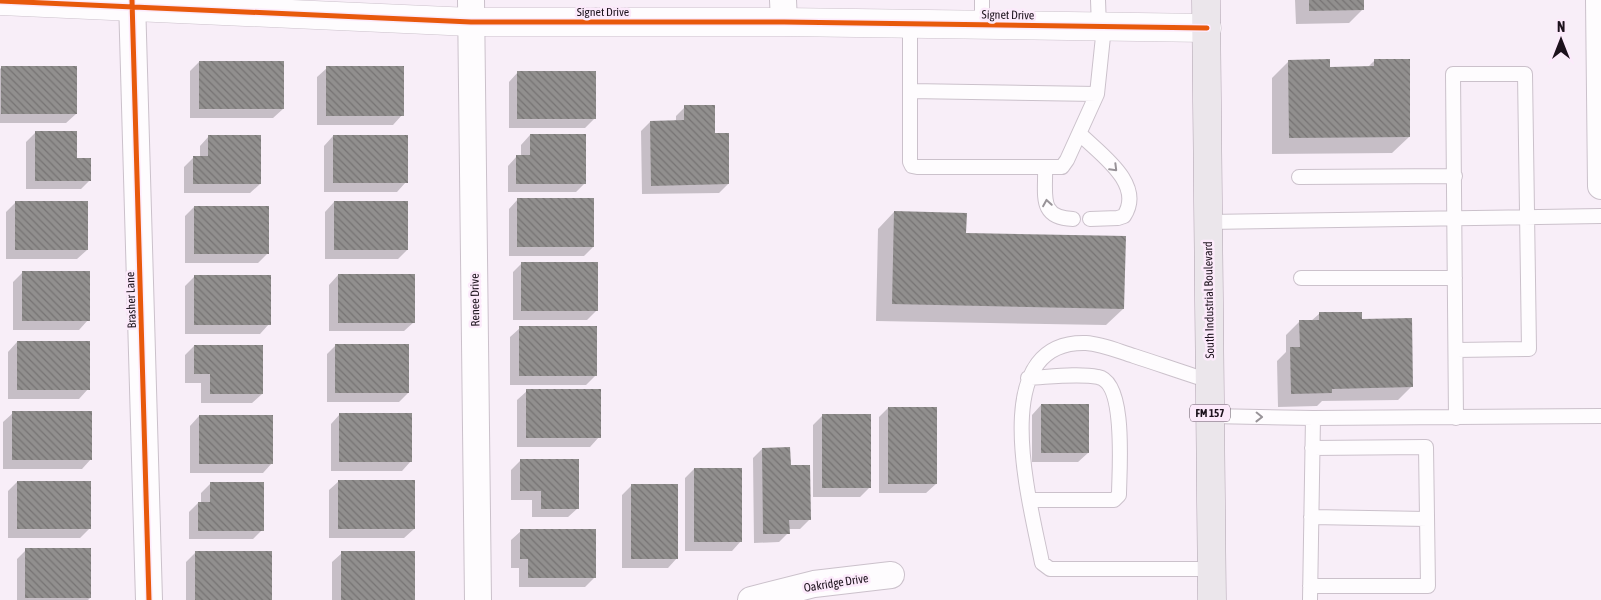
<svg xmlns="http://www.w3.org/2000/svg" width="1601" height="600" font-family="'Asap Condensed',sans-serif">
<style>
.shadow{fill:#0003}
.building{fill:url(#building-back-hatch)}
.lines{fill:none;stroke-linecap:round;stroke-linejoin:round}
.lane-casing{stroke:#cbc1cb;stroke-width:16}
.street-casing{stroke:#cbc1cb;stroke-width:28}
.secondary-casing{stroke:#cbc1cb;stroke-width:29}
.primary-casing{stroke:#afa2af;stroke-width:29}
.lane{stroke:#fefcfe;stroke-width:14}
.street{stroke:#fefcfe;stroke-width:26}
.secondary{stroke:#fefcfe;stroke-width:28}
.primary{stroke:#ebe6eb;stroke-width:28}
.cycleway-casing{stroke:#fceafb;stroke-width:8}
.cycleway{stroke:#e8590c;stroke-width:5}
.oneway{stroke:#989398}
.labels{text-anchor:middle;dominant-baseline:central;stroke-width:5;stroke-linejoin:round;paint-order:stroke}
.shield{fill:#fceafb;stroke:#5f535f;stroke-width:1}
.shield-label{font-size:11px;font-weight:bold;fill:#1c121c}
.street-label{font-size:12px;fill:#1c121c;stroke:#fceafb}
</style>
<defs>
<pattern id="building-back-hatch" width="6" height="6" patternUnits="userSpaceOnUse" patternTransform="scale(1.25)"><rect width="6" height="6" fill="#918f8e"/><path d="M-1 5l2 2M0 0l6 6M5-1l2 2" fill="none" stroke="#767373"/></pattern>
</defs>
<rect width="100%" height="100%" fill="#f8eef8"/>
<!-- shadow -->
<path class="shadow" d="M1295,0h67l1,9 -14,14 -53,1z
M1375,60l34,77 -17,16 -120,1v-76l17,-17 40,7h38z
M199,62l84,47 -10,9h-83v-47z
M2,67l74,47 -10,9h-66v-54z
M327,68l75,47 -9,10h-76v-48z
M518,72l77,46 -10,10h-76v-46z
M685,107l29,27 14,50 -9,9 -77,1 -1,-63 9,-9h26v-6z
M36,132l54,48 -9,9h-55v-47z
M530,135l55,48 -9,9h-68v-26l9,-10h4v-11z
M209,136l51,48 -10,9h-66v-26l10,-10h6v-11z
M333,136l73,46 -9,10h-73v-46z
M518,199l75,48 -9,9h-75v-47z
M16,202l71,48 -10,9h-71v-47z
M334,202l73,48 -9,9h-73v-47z
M194,207l73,47 -9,9h-73v-47z
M894,212l71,22 158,75 -17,16 -230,-4 2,-92z
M522,263l74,48 -9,9h-74v-48z
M22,273l66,47 -9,10h-66v-48z
M338,275l76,47 -10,9h-75v-46z
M194,277l75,47 -9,10h-75v-48z
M1319,314l42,6 51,66 -14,14 -76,1 -5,5 -39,1 -1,-46 9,-9v-17l13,-13 12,-1z
M520,328l76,47 -10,10h-76v-48z
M17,342l71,47 -9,10h-71v-47z
M336,345l72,48 -9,9h-72v-48z
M194,346l68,48 -10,9h-51v-20h-16v-28z
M527,391l72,46 -9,10h-73v-47z
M1041,405l47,48 -10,9h-46v-47z
M888,408l48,76 -10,9h-47v-76z
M13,413l78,46 -9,10h-79v-47z
M340,414l71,47 -9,10h-71v-47z
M199,416l73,47 -9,10h-73v-47z
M822,416l47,72 -9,9h-47v-72z
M762,449l28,17 20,53 -10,10h-12v4l-9,9 -25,1 -1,-85z
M521,460l57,48 -10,9h-36v-17h-21v-30z
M694,469l47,72 -9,10h-47v-73z
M339,481l75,48 -10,9h-75v-48z
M17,482l72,47 -9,9h-72v-47z
M211,483l51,47 -9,9h-64v-27l9,-9h3v-10z
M631,486l46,72 -9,10h-46v-73z
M521,531l74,46 -10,10h-66v-19h-8v-28z
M26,550l64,48 -2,2h-71v-41z
M195,553l76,47h-85v-38z
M342,553l71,47h-81v-38z"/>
<!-- building -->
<path class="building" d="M1309,0h55v10l-55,1z
M1330,59v8l44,-1v-7h36v78l-121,1 -1,-78z
M199,61h85v48h-85z
M1,66h76v48h-76z
M326,66h78v50h-78z
M517,71h79v48h-79z
M684,105h31v28h14v51l-78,2 -1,-65 34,-1z
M35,131h42v27h14v23h-56z
M530,134h56v50h-70v-29h14z
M208,135h53v49h-68v-28h15z
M333,135h75v48h-75z
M517,198h77v49h-77z
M15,201h73v49h-73z
M334,201h74v49h-74z
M194,206h75v48h-75z
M894,211l73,2 -1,20 160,3 -2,73 -232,-5z
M521,262h77v49h-77z
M22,271h68v50h-68z
M338,274h77v49h-77z
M194,275h77v50h-77z
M1319,312h43v7l50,-1 1,69 -81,2v4l-41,1 -1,-47h10l-1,-27h20z
M519,326h78v50h-78z
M17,341h73v49h-73z
M335,344h74v49h-74z
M194,345h69v49h-53v-20h-16z
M526,389h75v49h-75z
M1041,404h48v49h-48z
M888,407h49v77h-49z
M12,411h80v49h-80z
M339,413h73v49h-73z
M822,414h49v74h-49z
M199,415h74v49h-74z
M790,447l1,18h19l1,55h-22l1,14h-27l-1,-86z
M520,459h59v50h-38v-18h-21z
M694,468h48v74h-48z
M338,480h77v49h-77z
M17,481h74v48h-74z
M210,482h54v49h-66v-29h12z
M631,484h47v75h-47z
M520,529h76v49h-68v-19h-8z
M25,548h66v50h-66z
M195,551h77v49h-77z
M341,551h74v49h-74z"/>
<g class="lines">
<defs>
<path id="lane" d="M1098,0l1,27
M910,24v138l2,4 5,1h145l5,-7 30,-66 7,-67
M982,25v-25
M910,91l187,3
M1080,134c20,20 65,50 44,82l-6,2 -28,1
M1045,168c1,27 -7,50 28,51
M1299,177l156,-1
M1208,222l393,-6
M1301,278h154
M1456,350l73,-1 -4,-275h-72l3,344
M1028,378c21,-1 50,-5 70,-1 29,5 21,95 21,118l-5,5h-84
M1210,381c-26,-8 -51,-17 -76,-25 -16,-5 -32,-12 -48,-13 -102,-3 -55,163 -44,220l8,6h162
M1210,416l103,2 288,-2
M1311,517l116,2
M1310,586h118l-2,-139 -114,1
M1310,600l3,-182"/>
<path id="street" d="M132,0l17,600
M471,0l7,600
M783,0l1,22
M1599,0l2,186
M751,600l63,-16 77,-9"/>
<path id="secondary" d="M0,1l471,21h313l423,6"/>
<path id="primary" d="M1206,0l6,600"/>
</defs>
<!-- lane casing -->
<use href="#lane" class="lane-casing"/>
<!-- street casing -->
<use href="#street" class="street-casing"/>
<!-- secondary casing -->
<use href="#secondary" class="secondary-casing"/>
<!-- primary casing -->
<use href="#primary" class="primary-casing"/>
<!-- lane -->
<use href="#lane" class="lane"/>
<!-- street -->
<use href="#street" class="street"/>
<!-- secondary -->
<use href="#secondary" class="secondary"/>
<!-- primary -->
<use href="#primary" class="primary"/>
<defs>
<path id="cycleway" d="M132,0l17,600
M0,1l471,21h313l423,6"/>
</defs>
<!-- cycleway casing -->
<use href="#cycleway" class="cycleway-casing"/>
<!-- cycleway -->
<use href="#cycleway" class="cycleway"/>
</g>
<!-- one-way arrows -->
<defs><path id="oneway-chevron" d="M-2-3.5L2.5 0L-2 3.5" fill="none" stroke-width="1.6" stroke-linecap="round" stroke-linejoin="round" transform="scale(1.25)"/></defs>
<g class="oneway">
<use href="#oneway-chevron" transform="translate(1114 168) rotate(45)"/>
<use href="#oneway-chevron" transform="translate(1047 203) rotate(-99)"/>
<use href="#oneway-chevron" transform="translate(1259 417) rotate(1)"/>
</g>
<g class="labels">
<!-- shield labels -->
<rect class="shield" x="1190" y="404.5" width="40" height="17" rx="4"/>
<g class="shield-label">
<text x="1210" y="413">FM 157</text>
</g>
<!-- street labels -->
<g class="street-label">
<text x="603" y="12">Signet Drive</text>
<text transform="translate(1008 15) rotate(1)">Signet Drive</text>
<text transform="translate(131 300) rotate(-92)">Brasher Lane</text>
<text transform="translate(475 300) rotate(-91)">Renee Drive</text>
<text transform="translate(1209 300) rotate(-91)">South Industrial Boulevard</text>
<text transform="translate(836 583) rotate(-9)">Oakridge Drive</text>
</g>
</g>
<!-- north arrow -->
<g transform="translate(1561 40)" stroke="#fceafb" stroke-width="4" paint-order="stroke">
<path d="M0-4L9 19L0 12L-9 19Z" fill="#1c121c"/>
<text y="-8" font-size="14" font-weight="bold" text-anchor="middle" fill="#1c121c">N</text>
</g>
</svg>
